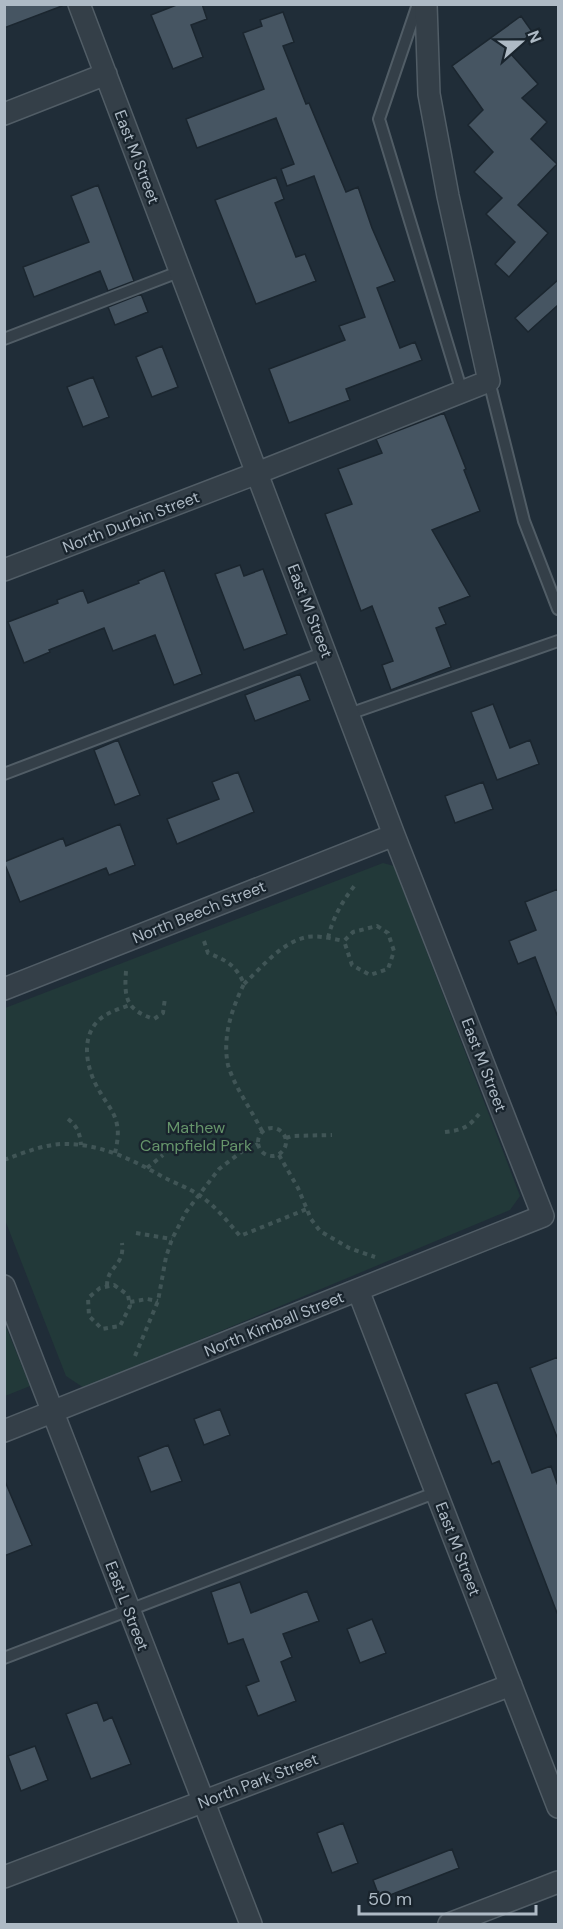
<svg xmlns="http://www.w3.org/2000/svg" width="563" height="1929" font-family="'DM Sans',sans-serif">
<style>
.green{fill:#223939}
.building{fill:#465562;stroke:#1b262f;stroke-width:1.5}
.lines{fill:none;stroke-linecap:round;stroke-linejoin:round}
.lane-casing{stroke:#515d66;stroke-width:14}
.street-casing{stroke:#515d66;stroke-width:24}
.path{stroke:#405556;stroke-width:4;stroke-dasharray:4.5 4.5;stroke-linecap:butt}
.lane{stroke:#343f48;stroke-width:10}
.street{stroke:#343f48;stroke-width:21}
.labels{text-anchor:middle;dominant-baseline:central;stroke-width:4.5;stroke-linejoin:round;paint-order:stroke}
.street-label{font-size:16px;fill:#aebac5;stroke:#19242d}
.park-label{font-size:16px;fill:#66956b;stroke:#19242d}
</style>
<rect width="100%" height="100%" fill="#202d38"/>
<!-- green -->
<path class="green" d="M383,863l11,3 126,330 -10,14 -426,178 -18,-12 -61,-156v-212z
M4,1322l26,64 -25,10h-1z"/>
<!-- building -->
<path class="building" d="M4,4h58v2l-58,22z
M179,4h23l5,15 -16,6 12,32 -30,12 -22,-54z
M283,12l11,30 -11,4 23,58 3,-1 37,89 12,-5 14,41 23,53 -18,7 23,60 15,-6 7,18 -76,29 4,11 -61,23 -20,-54 76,-29 -6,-14 26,-9 -51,-141 -27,10 -6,-17 13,-5 -18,-46 -79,30 -11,-29 78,-30 -21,-56 19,-7 -2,-6z
M521,16l12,17 -25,18 30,33 -16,14 25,24 -16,17 26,25 -39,41 30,28 -39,44 -14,-13 20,-22 -29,-28 16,-16 -28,-26 19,-20 -25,-27 15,-15 -31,-44z
M276,177l8,22 -9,4 21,54 9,-3 11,27 -60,23 -41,-104z
M98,185l36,96 -26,10 -8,-20 -66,26 -11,-30 66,-25 -18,-46z
M558,280v25l-30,27 -13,-14z
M141,294l7,18 -33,13 -7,-18z
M162,346l16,41 -26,10 -16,-40z
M93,377l16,40 -26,10 -16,-40z
M444,413l22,56 -2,1 16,41 -48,19 38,66 -31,12 7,16 -10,4 15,39 -60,23 -9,-25 11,-4 -21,-55 -11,5 -36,-97 27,-10 -14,-35 44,-16 -6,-14z
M240,565l4,11 19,-7 24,65 -43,16 -29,-76z
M164,570l38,104 -28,11 -19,-50 -42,16 -9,-23 -55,22 1,2 -26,11 -16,-41 50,-19 -1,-3 26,-10 5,13 51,-20 -1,-2z
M300,674l10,26 -55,21 -10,-26z
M493,704l17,44 20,-8 9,24 -42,16 -26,-68z
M118,740l22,55 -25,10 -21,-55z
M238,772l16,40 -77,32 -10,-25 52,-20 -7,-17z
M483,782l10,27 -38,14 -10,-27z
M120,824l15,41 -26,10 -3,-7 -86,34 -16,-40 59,-24 3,8z
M558,889v126h-1l-22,-58 -17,7 -9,-23 27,-11 -11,-28z
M558,1357v80h-1l-27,-69z
M497,1382l35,91 19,-7 7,20v127h-1l-58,-152 -7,3 -27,-70z
M220,1409l10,26 -26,10 -10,-26z
M168,1445l14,36 -31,11 -13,-35z
M4,1479l28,66 -28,11z
M240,1582l11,31 56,-22 12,30 -36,13 9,23 -11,5 15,39 -38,15 -12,-30 13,-5 -16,-42 -15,5 -17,-52z
M372,1619l14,34 -26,10 -13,-34z
M97,1702l7,19 8,-4 19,47 -40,15 -25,-65z
M35,1746l13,34 -27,11 -13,-35z
M343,1823l15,40 -26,10 -15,-40z
M452,1849l7,19 -79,31 -7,-19z"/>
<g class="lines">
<defs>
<path id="lane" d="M418,4l-39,115 83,273
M4,339l177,-68
M489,381l35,140 34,88
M349,714l209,-73
M4,774l321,-122
M4,1658l433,-166"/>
<path id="street" d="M4,114l102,-40
M4,570l253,-97 232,-92 -41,-185 -19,-102 -3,-90
M4,989l390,-154
M4,1286l247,638
M358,1290l200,517
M4,1431l539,-215 -149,-381 -315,-831
M4,1877l507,-192
M449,1924l109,-42"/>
</defs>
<!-- lane casing -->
<use href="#lane" class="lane-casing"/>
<!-- street casing -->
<use href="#street" class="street-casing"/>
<!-- path -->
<path class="path" d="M377,926l11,7 6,18 -6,18 -18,6 -18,-10 -8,-24 9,-9z
M328,938c5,-21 14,-36 27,-53
M204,941l4,12c18,7 28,12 36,31 -12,24 -22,53 -16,81 6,21 24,46 34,66
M126,971c-2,27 0,39 28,48l9,-6 2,-15
M244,984c18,-17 38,-42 63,-47 12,-2 26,2 37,4
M68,1119c9,7 12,14 13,26
M258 1142a14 14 0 1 1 28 0a14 14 0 1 1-28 0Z
M445,1132c17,-2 23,-4 34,-18
M286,1138l6,-2 40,-1
M115,1153c2,-9 4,-19 2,-28 -2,-13 -11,-22 -17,-33 -14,-22 -22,-59 4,-76 8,-5 17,-8 26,-11
M279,1155l19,33 13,31 9,12 29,17 26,9
M4,1160c19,-7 38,-15 58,-16 38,-1 71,16 103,34 12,6 26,11 37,19 15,11 26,25 38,39l67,-27
M147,1168l16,-13
M136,1233l36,6
M114,1285l14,10 2,11 -10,20 -18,3 -13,-13 -1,-18 12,-10z
M107,1286c0,-21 18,-19 15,-43
M130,1302l17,-3 11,2
M135,1356l23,-55 8,-44 6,-18 14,-27 33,-43 25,-19 14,-6"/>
<!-- lane -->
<use href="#lane" class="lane"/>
<!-- street -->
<use href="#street" class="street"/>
</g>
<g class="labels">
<!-- street labels -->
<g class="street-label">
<text transform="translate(137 157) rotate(69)">East M Street</text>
<text transform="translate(131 522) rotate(-21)">North Durbin Street</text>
<text transform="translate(310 611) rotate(69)">East M Street</text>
<text transform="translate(199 912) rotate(-22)">North Beech Street</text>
<text transform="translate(484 1065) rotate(69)">East M Street</text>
<text transform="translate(274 1324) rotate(-22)">North Kimball Street</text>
<text transform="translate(458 1549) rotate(69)">East M Street</text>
<text transform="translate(127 1606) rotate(69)">East L Street</text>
<text transform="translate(258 1781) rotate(-21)">North Park Street</text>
</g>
<!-- park labels -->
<g class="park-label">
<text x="196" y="1127">Mathew<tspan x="196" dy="18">Campfield Park</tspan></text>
</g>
</g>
<!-- border -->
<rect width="563" height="1929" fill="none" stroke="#aebac5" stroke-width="12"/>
<!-- north arrow -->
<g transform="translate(521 42) rotate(69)" stroke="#19242d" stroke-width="4.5" paint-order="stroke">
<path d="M0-4.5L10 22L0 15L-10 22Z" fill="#aebac5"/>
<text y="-9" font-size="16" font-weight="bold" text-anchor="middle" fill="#aebac5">N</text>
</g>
<!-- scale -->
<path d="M359 1905v9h177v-9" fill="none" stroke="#aebac5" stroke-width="3"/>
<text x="368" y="1905" font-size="18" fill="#aebac5" stroke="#19242d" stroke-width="4.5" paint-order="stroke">50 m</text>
</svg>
